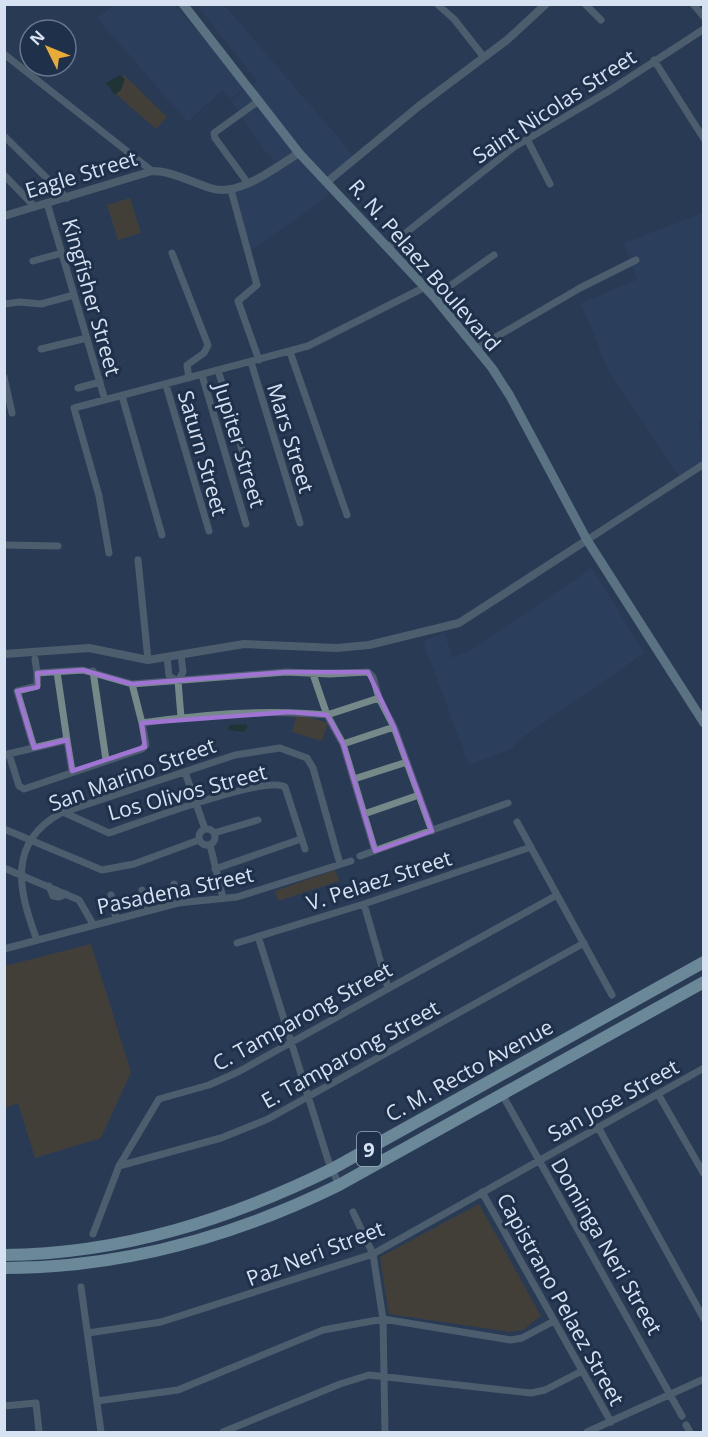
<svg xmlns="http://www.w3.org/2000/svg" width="708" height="1437" font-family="'Open Sans',sans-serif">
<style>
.built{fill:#2e4363}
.green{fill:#5f4518}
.water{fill:#162e0e}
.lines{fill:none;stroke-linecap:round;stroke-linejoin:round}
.minor{stroke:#758989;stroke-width:7}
.tertiary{stroke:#758989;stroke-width:8}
.secondary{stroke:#95b5b6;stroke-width:9}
.trunk{stroke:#b8e6e8;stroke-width:12}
.marked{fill:none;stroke:#9f74d3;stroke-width:4.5;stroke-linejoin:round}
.labels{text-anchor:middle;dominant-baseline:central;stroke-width:6;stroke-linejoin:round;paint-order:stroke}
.shield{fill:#1f304a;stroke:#9facbf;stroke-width:1.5}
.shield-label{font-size:20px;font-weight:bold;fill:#d6e1f1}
.street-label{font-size:21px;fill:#d6e1f1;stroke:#1f304a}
</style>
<rect width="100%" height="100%" fill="#293b55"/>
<!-- built -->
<path class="built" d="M115,5h60l71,82 -15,12 -9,-9 -34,32 -91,-104z
M197,5h27l130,151 -33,26 9,9 -10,11 -70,49 -17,-61 20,-9 22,-20 -11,-11 -33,-49 26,-20z
M703,213l1,205 -5,3 4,39 -23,17 -70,-103 -29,-71 56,-23 -13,-37z
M592,568l52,85 -130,90 1,4 -46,18 -46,-124 21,-8 9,25 18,-8z"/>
<!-- green -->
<path class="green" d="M124,75l43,42 -11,12 -47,-41z
M130,198l11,35 -23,7 -11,-35z
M297,714l31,9 -6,18 -30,-9z
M335,870l4,11 -61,20 -3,-10z
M91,944l40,128 -30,66 -66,20 -17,-55 -13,5v-142z
M479,1204l62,112 -18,14 -13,2 -121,-18 -9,-57z"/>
<!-- water -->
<path class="water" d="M120,75l5,4 -4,11 -6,5 -9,-12z
M246,724l2,3 -4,5 -16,-2 1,-5z"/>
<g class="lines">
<!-- minor -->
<path class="minor" d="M437,4l17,15 29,37
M585,4l16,16
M693,4l11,13
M4,54l148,117
M654,60l50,79
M4,136l63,62
M527,139l23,45
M4,175l31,32
M247,182l-32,-44 -1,-5 43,-31
M231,190l26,95 -19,16 21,59
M47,203l58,197
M388,247l126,-100 95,-56 95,-62
M172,253l36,92 -4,8 -17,12 2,13
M33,261l29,-8
M434,297l60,-42
M4,304l16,-2 21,2 33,-9
M477,348l103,-60 56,-28
M41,349l46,-11
M290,352l57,163
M251,362l49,161
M218,370l30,100
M202,375l44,149
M4,377l8,36
M166,385l43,146
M78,388l22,-6
M122,396l40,139
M587,540l117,-76
M4,545l54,1
M109,553l-10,-57 -25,-88 234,-62 117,-59
M138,560l10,100
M181,655l2,17 -5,9 3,36
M167,657l2,19 9,5
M35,659l2,14
M93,671l13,89
M313,674l14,41 52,-17
M132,684l10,39
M394,727l38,104
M67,740l5,31
M34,748l-17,-57 20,-5v-13l46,-3 49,14 154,-12 43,2 39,-2 5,5 6,21 15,29 -51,17
M9,754l10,32 5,3 118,-40 4,-4 -4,-22c61,-9 124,-14 185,-8l16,29 32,107
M4,755l63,-15 -10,-68
M185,772l20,57
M354,779l53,-17
M63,812l46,21c27,-9 157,-59 176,-46l20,62
M364,814l55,-19
M517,822l95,173
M199 837a8 8 0 1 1 16 0a8 8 0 1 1-16 0Z
M4,829l98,41 32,-6 65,-24
M214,833l44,-13
M210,845l13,53
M360,856l148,-53
M4,868l75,32 14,24
M215,869l86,-30
M174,884l4,19
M49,886l4,10 6,1 7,-3
M142,890l6,20
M111,895l5,24
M364,904l24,84
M258,936l70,224 11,25
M37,940c-18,-48 -31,-97 24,-127l174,-58 45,-7 27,10 6,10 27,96
M237,943l127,-39 167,-57
M4,949l174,-46 59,-6 114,-36
M502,1094l180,322
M658,1094l46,80
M598,1127l106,192
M119,1166l102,-28 47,-19 316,-176
M482,1192l129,230
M353,1212l20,42 10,65 2,113
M93,1234l26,-68 40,-67 50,-14 29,-13 319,-177
M81,1287l20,145
M88,1333l73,-11 212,-68 331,-186
M97,1401l81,-11 145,-60 60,-11 128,21 11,-2 32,-17
M4,1406l32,-3 3,29
M686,1425l4,7
M223,1432l117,-48 29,-9 162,18 14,-3 37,-19
M587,1432l117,-53"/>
<!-- tertiary -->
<path class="tertiary" d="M327,182l92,-76 88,-66 39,-36
M4,216l148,-45c20,0 39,11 58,17 28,10 66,-21 89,-35
M4,654l85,-6 59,12 96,-16 93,4 32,-3 90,-22 128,-83"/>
<!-- secondary -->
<path class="secondary" d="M183,4l116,149 135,144 58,71 18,28 77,144 117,183"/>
<!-- trunk -->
<path class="trunk" d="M4,1255c117,-1 224,-35 328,-86l372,-207
M4,1268c119,0 229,-31 335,-83l365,-203"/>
</g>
<!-- marked area -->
<path d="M0 0H708V1437H0ZM83,670l49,14 154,-12h82l26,55 38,104 -57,20 -32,-107 -16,-29 -38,-3 -147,11 3,24 -73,24 -5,-31 -33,8 -17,-57 21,-4 -1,-14z" fill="#293b55" fill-opacity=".55" fill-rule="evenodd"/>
<path class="marked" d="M83,670l49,14 154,-12h82l26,55 38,104 -57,20 -32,-107 -16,-29 -38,-3 -147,11 3,24 -73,24 -5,-31 -33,8 -17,-57 21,-4 -1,-14z"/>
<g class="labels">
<!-- shield labels -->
<rect class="shield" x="357" y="1132" width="24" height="34" rx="4.5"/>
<g class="shield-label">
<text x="369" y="1149">9</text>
</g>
<!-- street labels -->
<g class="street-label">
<text transform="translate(554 106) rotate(-33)">Saint Nicolas Street</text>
<text transform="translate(81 174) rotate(-17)">Eagle Street</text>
<text transform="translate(425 265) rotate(49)">R. N. Pelaez Boulevard</text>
<text transform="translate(92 297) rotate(74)">Kingfisher Street</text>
<text transform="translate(291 438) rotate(73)">Mars Street</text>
<text transform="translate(240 445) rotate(73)">Jupiter Street</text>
<text transform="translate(203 453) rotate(74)">Saturn Street</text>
<text transform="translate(132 774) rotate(-20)">San Marino Street</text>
<text transform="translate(187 792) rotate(-15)">Los Olivos Street</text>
<text transform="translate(379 880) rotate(-18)">V. Pelaez Street</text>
<text transform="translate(175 890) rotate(-12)">Pasadena Street</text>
<text transform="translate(302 1016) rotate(-29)">C. Tamparong Street</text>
<text transform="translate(350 1054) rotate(-29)">E. Tamparong Street</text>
<text transform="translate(469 1070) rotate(-29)">C. M. Recto Avenue</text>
<text transform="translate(613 1100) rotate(-29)">San Jose Street</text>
<text transform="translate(607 1246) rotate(60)">Dominga Neri Street</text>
<text transform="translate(315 1253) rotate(-21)">Paz Neri Street</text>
<text transform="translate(561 1299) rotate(61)">Capistrano Pelaez Street</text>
</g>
</g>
<!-- border -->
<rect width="708" height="1437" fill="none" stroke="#d6e1f1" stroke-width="12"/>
<!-- north arrow -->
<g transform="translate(48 48) rotate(313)"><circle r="28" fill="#1f304a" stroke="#68778d" stroke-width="1.5"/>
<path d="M0-4.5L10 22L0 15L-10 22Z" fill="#e9ab38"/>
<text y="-9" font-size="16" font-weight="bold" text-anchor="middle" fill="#d6e1f1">N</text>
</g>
</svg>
